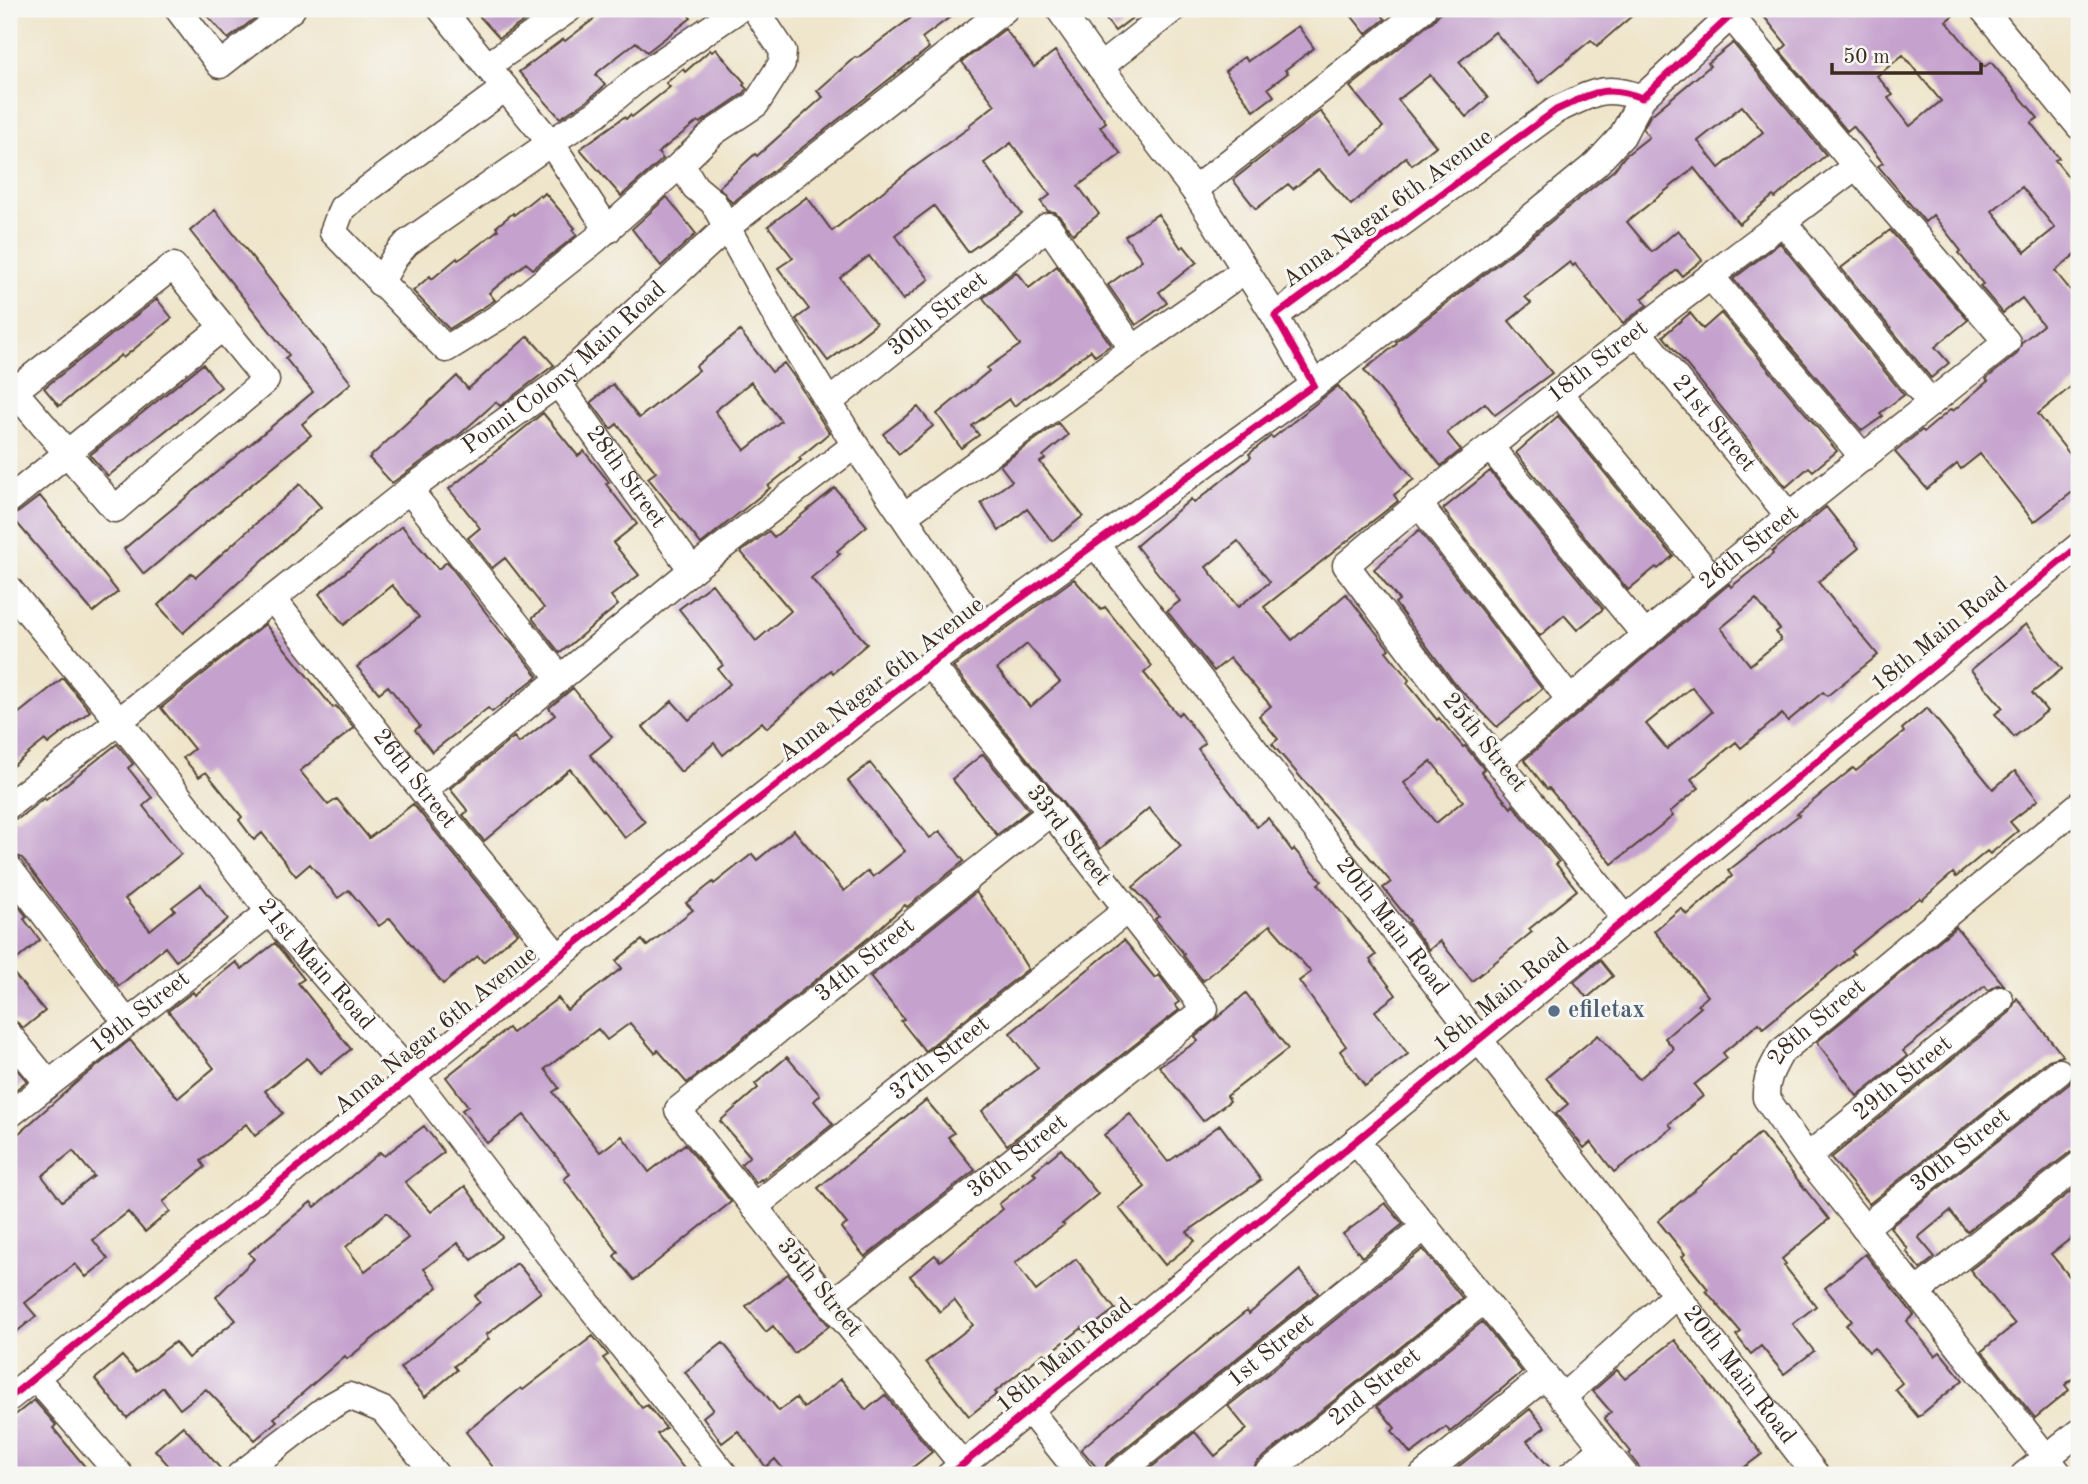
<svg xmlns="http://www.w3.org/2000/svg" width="2088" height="1484" font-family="'Old Standard TT',serif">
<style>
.building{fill:#c5a1cd;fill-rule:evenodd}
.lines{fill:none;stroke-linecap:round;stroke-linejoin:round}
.minor-casing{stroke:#564638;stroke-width:29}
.minor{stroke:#fff;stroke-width:26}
.cycleway-casing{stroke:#f6f6f2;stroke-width:11}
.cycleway{stroke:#d6006c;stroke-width:7}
.service-dot{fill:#5c6f8a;stroke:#f6f6f2;stroke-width:2.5}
.labels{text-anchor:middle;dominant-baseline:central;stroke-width:6;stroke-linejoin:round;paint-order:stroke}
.street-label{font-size:24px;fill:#3b2a1e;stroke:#f6f6f2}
.service-label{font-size:24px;font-weight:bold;fill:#4e5e75;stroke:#f6f6f2;text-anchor:start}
</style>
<rect width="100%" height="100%" fill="#f6f6f2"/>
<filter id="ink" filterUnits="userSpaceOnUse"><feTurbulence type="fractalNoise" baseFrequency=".0143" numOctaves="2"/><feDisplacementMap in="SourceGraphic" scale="14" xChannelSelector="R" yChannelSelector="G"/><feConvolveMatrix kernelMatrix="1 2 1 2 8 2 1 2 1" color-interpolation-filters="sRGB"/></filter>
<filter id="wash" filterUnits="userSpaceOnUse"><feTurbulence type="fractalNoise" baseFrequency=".00686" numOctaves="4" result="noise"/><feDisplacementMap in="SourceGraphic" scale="28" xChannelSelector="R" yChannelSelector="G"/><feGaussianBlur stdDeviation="1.57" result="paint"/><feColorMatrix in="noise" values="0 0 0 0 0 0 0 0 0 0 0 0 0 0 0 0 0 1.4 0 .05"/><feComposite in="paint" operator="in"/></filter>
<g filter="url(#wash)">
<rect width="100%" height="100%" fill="#efe5ca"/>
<g id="blocks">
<!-- building -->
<path class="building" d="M201,9h66l-39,30z
M473,9h69l-43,29z
M607,9h76l8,9 -44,34 -11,-10 -38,30 -2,3 9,10 -3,3 -15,13 -27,17 -41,-46 44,-33 2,2 4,-3z
M923,9h38l-39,29 7,10 -197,155 -13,-16 36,-33 2,2 66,-59 -6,-6 38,-34 2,1z
M1098,9h46l-29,22z
M1346,9h31l8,10 -19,15z
M1443,9h197l-43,37 -6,-6 -52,43 -44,-51 -36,30 29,36 -22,19 -36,-42 -32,25 38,46 -24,19 -6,-8 -55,48 -32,-36 -26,20 -5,-5 -32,25 -23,-29 87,-69 33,43 30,-27 -33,-40 83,-66z
M1758,9h203l-15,12 38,46 7,-5 47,56 -7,5 28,35 -4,2 24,30v61l-24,20 24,30v79l-41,34 41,52v21l-45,35 -54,-68 -19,15 -4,-5 -30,25 -32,-37 27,-22 2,2 27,-23 2,2 35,-30 -2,-2 31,-25 5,-12 21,-17 -21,-27 -19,15 -23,-27 3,-2 -24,-31 2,-2 -28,-36 -8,7 -47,-56 5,-3 -30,-37 -6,5 -67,-80 7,-6zM1903,55l38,46 -31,25 -22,-28 5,-3 -16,-19zM2022,187l33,41 -30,24 -33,-41z
M1298,26l16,22 -29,22 3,3 -20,15 6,8 -20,15 -29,-40 19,-14 4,4z
M1005,29l29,38 21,-16 51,71 -6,5 21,27 -43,32 21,28 -26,20 -13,-17 -5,-5 -7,-1 -7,-9 9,-7 -39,-52 -27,20 38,51 -54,38 -34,-46 -39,29 34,44 -26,21 -34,-44 -29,22 36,46 -48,37 -32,-42 13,-10 -31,-41 15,-10 -25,-32 39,-29 25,34 81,-63 57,-41 -1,-2 26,-20 -33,-43z
M1733,43l93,112 -51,43 -2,-2 -34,28 -45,-56 -67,54 25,30 26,-22 24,30 -20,16 -5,-6 -35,29 5,6 -24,18 -48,-59 -2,2 -3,-4 -45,35 6,6 -22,18 43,52 -57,42 -10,-12 -38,30 14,17 -20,16 -77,-96 33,-26 -1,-2 120,-92 98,-80 11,-14 24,-19 -6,-8 7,-13 60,-50 -2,-3zM1742,106l21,26 -44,36 -21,-27z
M716,49l29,34 -2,2 4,4 -3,4 -44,30 -2,-2 -40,32 5,6 -42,37 -41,-47 44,-32 2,2 4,-4 2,2 38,-30 -4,-4 17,-14 2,3 25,-22 2,2z
M545,193l30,35 -2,2 4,5 -44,34 -7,-6 -37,30 6,7 -46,29 -36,-38 17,-15 2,3 25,-21 1,2 5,-3 35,-27 -2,-3 17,-14 1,2 25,-20 2,2z
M667,197l29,37 -35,32 -29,-37z
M215,210l136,173 -49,41 9,11 -167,139 -20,-25 189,-157 -28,-34 4,-3 -99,-124z
M1158,214l23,34 3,-2 13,16 -38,30 8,11 -31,22 -28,-40 34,-25 -17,-24z
M1890,230l78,90 -33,27 14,16 -18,15 -90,-110z
M1780,243l124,152 -24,18 3,3 -21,15 -129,-152z
M1057,266l54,79 -16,11 -4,-6 -77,56 -5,-7 -37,27 7,9 -18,13 -24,-34 52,-43 -2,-3 33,-23 -37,-47 33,-26 13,16z
M157,299l15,19 -49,40 -2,-3 -62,51 -15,-18z
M1690,313l13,16 18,-16 116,138 -24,20 -4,-4 -23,20 -123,-151z
M740,331l32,41 12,-9 11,15 34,55 -30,25 2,2 -33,26 2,2 -69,56 -53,-66 8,-6 -39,-48 -6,5 -20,-27 22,-18 26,34 60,-48 -3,-4zM751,382l30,39 -36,29 -30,-39z
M528,336l26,29 -54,41 -4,-4 -36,32 -68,49 -23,-25 88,-82 11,13z
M203,364l18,23 -113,89 -18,-21z
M1338,386l76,93 -20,16 4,6 -134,106 28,33 54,-46 43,55 -3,2 23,29 -2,3 30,37 2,-2 24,29 2,-1 19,23 -3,3 30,36 2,-3 46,57 -3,2 21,26 -48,39 3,3 -60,49 -32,-40 -11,9 -21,-28 2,-1 -27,-33 8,-6 -119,-138 6,-5 -19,-23 12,-10 -41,-48 -16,13 -47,-60 13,-10 -44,-55 55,-47 3,4 57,-46 -2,-3 22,-18 2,2zM1238,541l32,41 -32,25 -32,-40zM1431,761l32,40 -27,22 -32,-40z
M918,407l15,19 -34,28 -16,-20z
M543,413l35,43 6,-5 25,31 -3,2 31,40 -24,19 26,32 -28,21 7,9 -58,48 -27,-34v-2l11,-9 -39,-50 -13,10 -24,-30 12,-10 -31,-39z
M1558,416l115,140 -15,13 -2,-2 -28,23 -112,-137z
M1058,423l10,12 -25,21 2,3 -5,3 43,54 -31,25 -25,-32 -28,22 -18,-28 31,-22 -12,-16z
M1490,471l113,138 -26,21 -13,-15 -24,21 -97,-127z
M300,484l21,23 -138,126 -25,-28 34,-32 4,4z
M835,488l32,38 -30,25 3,3 -29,24 56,66 -34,29 -2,-3 -64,58 -5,-6 -39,33 -9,-12 -33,29 -38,-45 29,-26 17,19 41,-36 -12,-15 5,-4 -44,-56 33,-25 44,57 35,-30 -50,-59 28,-21 5,6z
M40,496l78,96 -25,20 -82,-96 8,-4z
M1826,507l33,41 -41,34 60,73 -51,41 -4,-4 -35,29 -6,-7 -41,34 -5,-6 -45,37 8,9 -29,24 3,4 -61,48 -63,-76 -2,1 -23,-29 198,-170 7,-6 2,3 42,-33 -1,-2zM1756,599l24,30 -4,3 5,8 -31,25 -29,-37zM1692,687l20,25 -45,37 -21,-25z
M402,526l36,43 9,-7 60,78 1,-1 30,37 -46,36 -4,-4 -56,44 -17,-22 5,-4 -32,-40 -9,7 -22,-26 62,-50 -27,-32 -48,40 -25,-31z
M1419,530l123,159 -45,38 -42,-43 -60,-81 4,-3 -25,-31z
M1074,579l27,31 4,-3 47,59 -8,7 34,42 3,-3 24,31 -7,6 59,78 11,-9 24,33 2,-2 28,32 -4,3 58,71 -6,5 26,35 -21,16 33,43 -43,32 -25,-35 6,-5 -47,-65 12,-9 -41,-47 -67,56 -20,-26 1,-1 -29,-35 4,-3 -26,-29 48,-41 -32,-38 -49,41 -147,-182zM1027,644l33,38 -30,25 -33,-38z
M265,624l68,84 3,-2 18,22 -54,43 28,34 9,-6 32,39 44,-34 105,129 -35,29 -5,-6 -35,28 -53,-66 -11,8 -30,-36 -11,8 -28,-34 -14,12 -34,-43 -8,7 -15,-20 3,-3 -36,-45 -7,5 -16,-19 11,-9 -33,-41z
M2026,624l36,45 -30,24 15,18 -33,26 -19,-23 8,-6 -32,-38z
M63,678l27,33 -42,33 -3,-4 -36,29v-48z
M573,688l39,49 -22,18 55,67 -20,16 -55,-69 -86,72 -21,-26 5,-4 -18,-22 64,-52 5,6 36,-28 -6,-7z
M1927,708l66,81 22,-18 23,29 -28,22 8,9 -28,23 -3,-3 -31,26 -3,-4 -31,27 -2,-2 -31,23 -37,30 2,3 -91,74 -4,-5 -36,30 4,5 -33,27 9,11 -34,28 3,4 -58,44 -23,-30 -7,6 -28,-34 12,-10 -22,-26 52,-43 41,44 35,-30 -9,-11 36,-31 -3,-2 10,-9 -54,-65 27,-23 6,7 45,-39 -4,-5 71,-56 -2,-1 56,-46 3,3 48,-39 -2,-3z
M117,744l16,20 -5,4 24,30 -9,8 38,48 -56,45 25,31 25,-20 -3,-3 29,-22 27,34 -52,42 -11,-14 -46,39 -97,-128 -13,-5v-33l10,-2 25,-20 2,2z
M983,754l46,56 -32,25 -45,-56z
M870,763l60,75 10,-7 24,30 -57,46 -2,-2 -33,30 -185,148 -29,-33 -3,3 -25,-30 -23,17 -9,-11 -53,40 14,19 -6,4 47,60 22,-16 27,36 36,-28 46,58 -97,78 -20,-24 4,-4 -54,-73 6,-5 -46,-59 -37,28 -25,-33 6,-4 -22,-29 62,-49 4,5 46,-35 9,12 55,-42 -6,-7 26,-21 5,6 46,-36 -7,-7 27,-21 1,2 38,-30 5,6 37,-30 50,61 24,-20 5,6 32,-26 -57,-70z
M976,892l30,41 22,36 -103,82 -24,-30 3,-2 -34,-42z
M9,894l18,23 -3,2 16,21 -31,26z
M1956,927l48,58h-7l-9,5 -3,-4 -4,3 -78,62 4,5 -50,40 -40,-54z
M1124,940l31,38 4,-3 20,27 -4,3 4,5 -172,135 -25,-34 56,-43 -28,-35z
M275,943l29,36 -6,4 53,66 -31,25 -13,-16 -42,33 18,22 -28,23 -9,-12 -45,37 4,6 -42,35 7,9 -25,21 -17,-20 -35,28 15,19 -22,18 -11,-13 -50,39 11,13 -27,22v-196l68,-60 53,-42 48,58 36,-30 -46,-57 25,-19 2,3 41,-33 6,7zM73,1151l21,25 -32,25 -20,-25z
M1600,960l13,16 -26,22 -13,-16z
M9,968l36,43 -21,17 -9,-7 -6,-1z
M1246,993l42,56 -61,47 3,5 -27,20 -44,-55 39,-25 -3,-4z
M2017,998l46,58 -14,4 -180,144 -38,-46 179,-146z
M787,1057l33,38 -6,6 19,23 -71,56 -1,-1 -5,4 -15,-19 9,-8 -30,-35 38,-33 -3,-4z
M9,1060l18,21 -18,14z
M2074,1077l5,7v66l-10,3 -102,79 -17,-21 -30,25 -1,2 16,19 -15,12 -14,-18 2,-2 -18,-22 179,-143z
M926,1100l28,33 -6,4 27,33 -110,87 -24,-29 6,-4 -29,-36z
M1130,1114l38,48 52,-37 41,55 -74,52 8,9 -30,24 -46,-57 26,-21 -41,-52z
M424,1126l20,26 -39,30 26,30 34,-26 37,51 -30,23 -14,-17 -34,26 14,18 -91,72 -2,-3 -71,62 3,3 -22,19 -49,-51 -26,20 -17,-22 -36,31 -32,-39 27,-23 14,16 39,-30 13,16 48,-38 -20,-23 38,-38 -5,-6 62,-51 4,5 65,-55 4,4zM386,1213h2l20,25 -43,33 -19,-24z
M1760,1133l69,86 -47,40 4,5 -2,1 32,41 -23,18 21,27 -30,23 -23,-28 -10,8 -15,-19 5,-3 -35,-41 2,-2 -26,-32 3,-3 -27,-33z
M1061,1149l37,45 -36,30 2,1 -49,38 21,28 40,-32 39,50 -30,23 -3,-4 -36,28 -2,-3 -49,39 2,2 -28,22 -43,-54 47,-37 -19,-25 -14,12 -30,-36 25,-21 5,6 63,-52 -4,-5 37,-29 -3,-3z
M2079,1185v47l-28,22 28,34v85l-14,12 4,5 -34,28 -53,-67 33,-27 -45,-54z
M1385,1203l18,21 -41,33 -19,-23z
M1423,1249l39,49 -206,165 -5,12h-109l53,-43 20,24 32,-27 -19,-23z
M1865,1254l49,61 -7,6 28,35 5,-4 23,28 -45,37 -23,-28 7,-6 -28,-35 -5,4 -23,-27 6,-4 -27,-33z
M517,1263l24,29 -55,43 3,4 -35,27 3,4 -32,27 -25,-29 80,-66 -5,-6z
M1300,1270l18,23 -211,170 -5,11 -21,-25 134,-113 32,-25 2,3z
M788,1274l41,52 -35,27 -21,-27 -7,6 -20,-26z
M1482,1322l40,50 -72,60 -4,-5 -35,27 -19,-23 3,-3 -18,-22z
M593,1336l15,19 -5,3 39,50 5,-3 19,23 -9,6 32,41h-190l-33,-43 55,-44 2,2z
M1675,1340l87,114 -28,21h-89l-16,-21 2,-2 -27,-34 7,-6 -18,-21 24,-21 8,9z
M723,1343l56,68 17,-13 8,10 37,-29 25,31 19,-15 47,57 -29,23h-115l-13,-16 -9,8 -28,-36 -16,12 -19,-26 10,-8 -28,-37z
M34,1400l22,25 -3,3 39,47h-83v-55z
M1530,1409l15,18 -18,14 29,34h-108z
M183,1426l37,42 -9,7h-34l-22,-25z"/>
</g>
</g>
<g filter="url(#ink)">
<use href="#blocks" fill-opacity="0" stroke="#564638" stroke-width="2"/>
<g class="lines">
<defs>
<g id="minor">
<path d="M178,9l42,56 72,-56"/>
<path d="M441,9l64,79 -163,120 -9,24 113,117 54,-33 95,-76 86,-76"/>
<path d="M755,9l28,42 -1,12 -26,41 -42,28 -33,32 14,23 18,15 64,116 78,127 124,183"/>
<path d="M1059,9l41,58 94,123 81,126"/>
<path d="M1983,9l96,117"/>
<path d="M487,66l82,-57"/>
<path d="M1100,67l73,-58"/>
<path d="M505,88l46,55 57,87"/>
<path d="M1194,190l229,-181"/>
<path d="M1783,222l148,181"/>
<path d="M173,266l93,114 -151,129 -101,-118z"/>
<path d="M1711,277l153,181"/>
<path d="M380,283l15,-26 12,-14 152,-106 37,-23 46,-39 97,-66"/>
<path id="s1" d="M1638,332l152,185"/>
<path id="s2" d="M558,383l134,187"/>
<path d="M1314,385l192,-147 90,-74 26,-28 20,-38"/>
<path d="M1559,393l153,185"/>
<path id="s3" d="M829,402l219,-176 85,123"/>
<path d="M1490,447l156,189"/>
<path d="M409,490l151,188"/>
<path d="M9,500l214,-173"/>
<path d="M1418,503l152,197"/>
<path d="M904,516l229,-167 112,-79"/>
<path id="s4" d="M1096,545l720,930"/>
<path id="s5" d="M9,589l110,132 166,210 127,145 137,179 176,220"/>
<path id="s6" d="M273,599l150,192 135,166"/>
<path id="s7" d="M1499,761l213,-183 295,-236 -151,-176 -131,-157"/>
<path d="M423,791l269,-221 163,-125"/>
<path id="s8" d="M9,805l110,-84 290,-231 149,-107 169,-156 278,-218"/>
<path d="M9,868l118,155"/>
<path id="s9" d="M1626,919l-183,-225 -97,-129c164,-140 338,-268 510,-399"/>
<path d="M9,1035l40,49"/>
<path id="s10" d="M9,1115l262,-204"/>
<path d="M1356,1141l269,334"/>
<path id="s11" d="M1807,1157l193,-157"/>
<path id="s12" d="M754,1207l373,-297"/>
<path id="s13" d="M1864,1228l195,-156"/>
<path d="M1916,1292l163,-127"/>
<path id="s14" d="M831,1304l374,-295 -154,-197 -121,-148"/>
<path d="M35,1377l85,98"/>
<path d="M9,1398l403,-322 146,-119 372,-293 384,-279 -39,-69 281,-206c36,-16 47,-27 86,-12l96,-89"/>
<path d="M1562,1398l114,-103"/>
<path d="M1029,1410l52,65"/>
<path id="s15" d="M963,1465l-132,-161 -153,-194 373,-298"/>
<path d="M240,1475l84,-65 25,-14 34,14 53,65"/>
<path d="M950,1475l1129,-929"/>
<path id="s16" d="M1117,1475l309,-249"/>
<path id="s17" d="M1266,1475l218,-175"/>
<path d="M1423,1475l122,-99"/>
<path d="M1571,1475l32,-26"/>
<path d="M2024,1475l55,-43"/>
<path id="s18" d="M2060,1475l-144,-183 -109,-135 -41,-59c-1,-18 6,-30 15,-46l298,-247"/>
</g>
</defs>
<!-- minor casing -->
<use href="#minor" class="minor-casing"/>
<!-- minor -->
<use href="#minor" class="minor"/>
<defs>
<path id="cycleway" d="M9,1398l403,-322 146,-119 372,-293 384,-279 -39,-69 281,-206c36,-16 47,-27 86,-12l96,-89
M950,1475l1129,-929"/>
</defs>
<!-- cycleway casing -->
<use href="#cycleway" class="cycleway-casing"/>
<!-- cycleway -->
<use href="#cycleway" class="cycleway"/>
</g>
</g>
<!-- markers -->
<circle class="service-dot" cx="1554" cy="1011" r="7"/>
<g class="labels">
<!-- street labels -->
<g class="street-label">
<text transform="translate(1388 209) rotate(-36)">Anna Nagar 6th Avenue</text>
<text stroke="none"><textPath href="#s3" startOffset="140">30th Street</textPath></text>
<text stroke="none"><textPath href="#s9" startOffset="775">18th Street</textPath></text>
<text stroke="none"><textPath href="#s8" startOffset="707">Ponni Colony Main Road</textPath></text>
<text stroke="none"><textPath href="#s1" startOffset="119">21st Street</textPath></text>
<text stroke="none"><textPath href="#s2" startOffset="116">28th Street</textPath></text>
<text stroke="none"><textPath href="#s7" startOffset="329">26th Street</textPath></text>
<text transform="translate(1940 635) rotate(-39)">18th Main Road</text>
<text transform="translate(882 680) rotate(-38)">Anna Nagar 6th Avenue</text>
<text transform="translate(1484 743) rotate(51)">25th Street</text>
<text stroke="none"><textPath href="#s6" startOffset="229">26th Street</textPath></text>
<text transform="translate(1068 836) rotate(52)">33rd Street</text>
<text stroke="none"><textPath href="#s4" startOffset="483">20th Main Road</textPath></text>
<text stroke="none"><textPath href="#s15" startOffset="695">34th Street</textPath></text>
<text stroke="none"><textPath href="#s5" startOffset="485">21st Main Road</textPath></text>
<text transform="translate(1502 996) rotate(-39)">18th Main Road</text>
<text stroke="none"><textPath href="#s10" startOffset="166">19th Street</textPath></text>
<text stroke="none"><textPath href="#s18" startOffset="574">28th Street</textPath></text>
<text transform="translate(436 1031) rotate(-39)">Anna Nagar 6th Avenue</text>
<text stroke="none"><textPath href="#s12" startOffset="238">37th Street</textPath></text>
<text stroke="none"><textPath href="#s11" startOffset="124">29th Street</textPath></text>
<text stroke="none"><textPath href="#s13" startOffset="124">30th Street</textPath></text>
<text stroke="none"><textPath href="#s14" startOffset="238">36th Street</textPath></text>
<text transform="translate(819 1288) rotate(51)">35th Street</text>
<text stroke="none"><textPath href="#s16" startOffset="198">1st Street</textPath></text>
<text transform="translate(1065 1356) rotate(-39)">18th Main Road</text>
<text stroke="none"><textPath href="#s4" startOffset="1050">20th Main Road</textPath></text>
<text stroke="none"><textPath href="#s17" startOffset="140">2nd Street</textPath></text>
</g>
<!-- service labels -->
<g class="service-label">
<text x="1568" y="1011">efiletax</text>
</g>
</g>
<!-- margin -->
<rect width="2088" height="1484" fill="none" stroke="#f6f6f2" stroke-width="35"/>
<!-- scale -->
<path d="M1832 63v10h149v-10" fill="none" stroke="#3b2a1e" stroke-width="3.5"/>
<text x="1843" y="63" font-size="21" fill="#3b2a1e" stroke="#f6f6f2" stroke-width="5" paint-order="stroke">50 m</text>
</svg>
